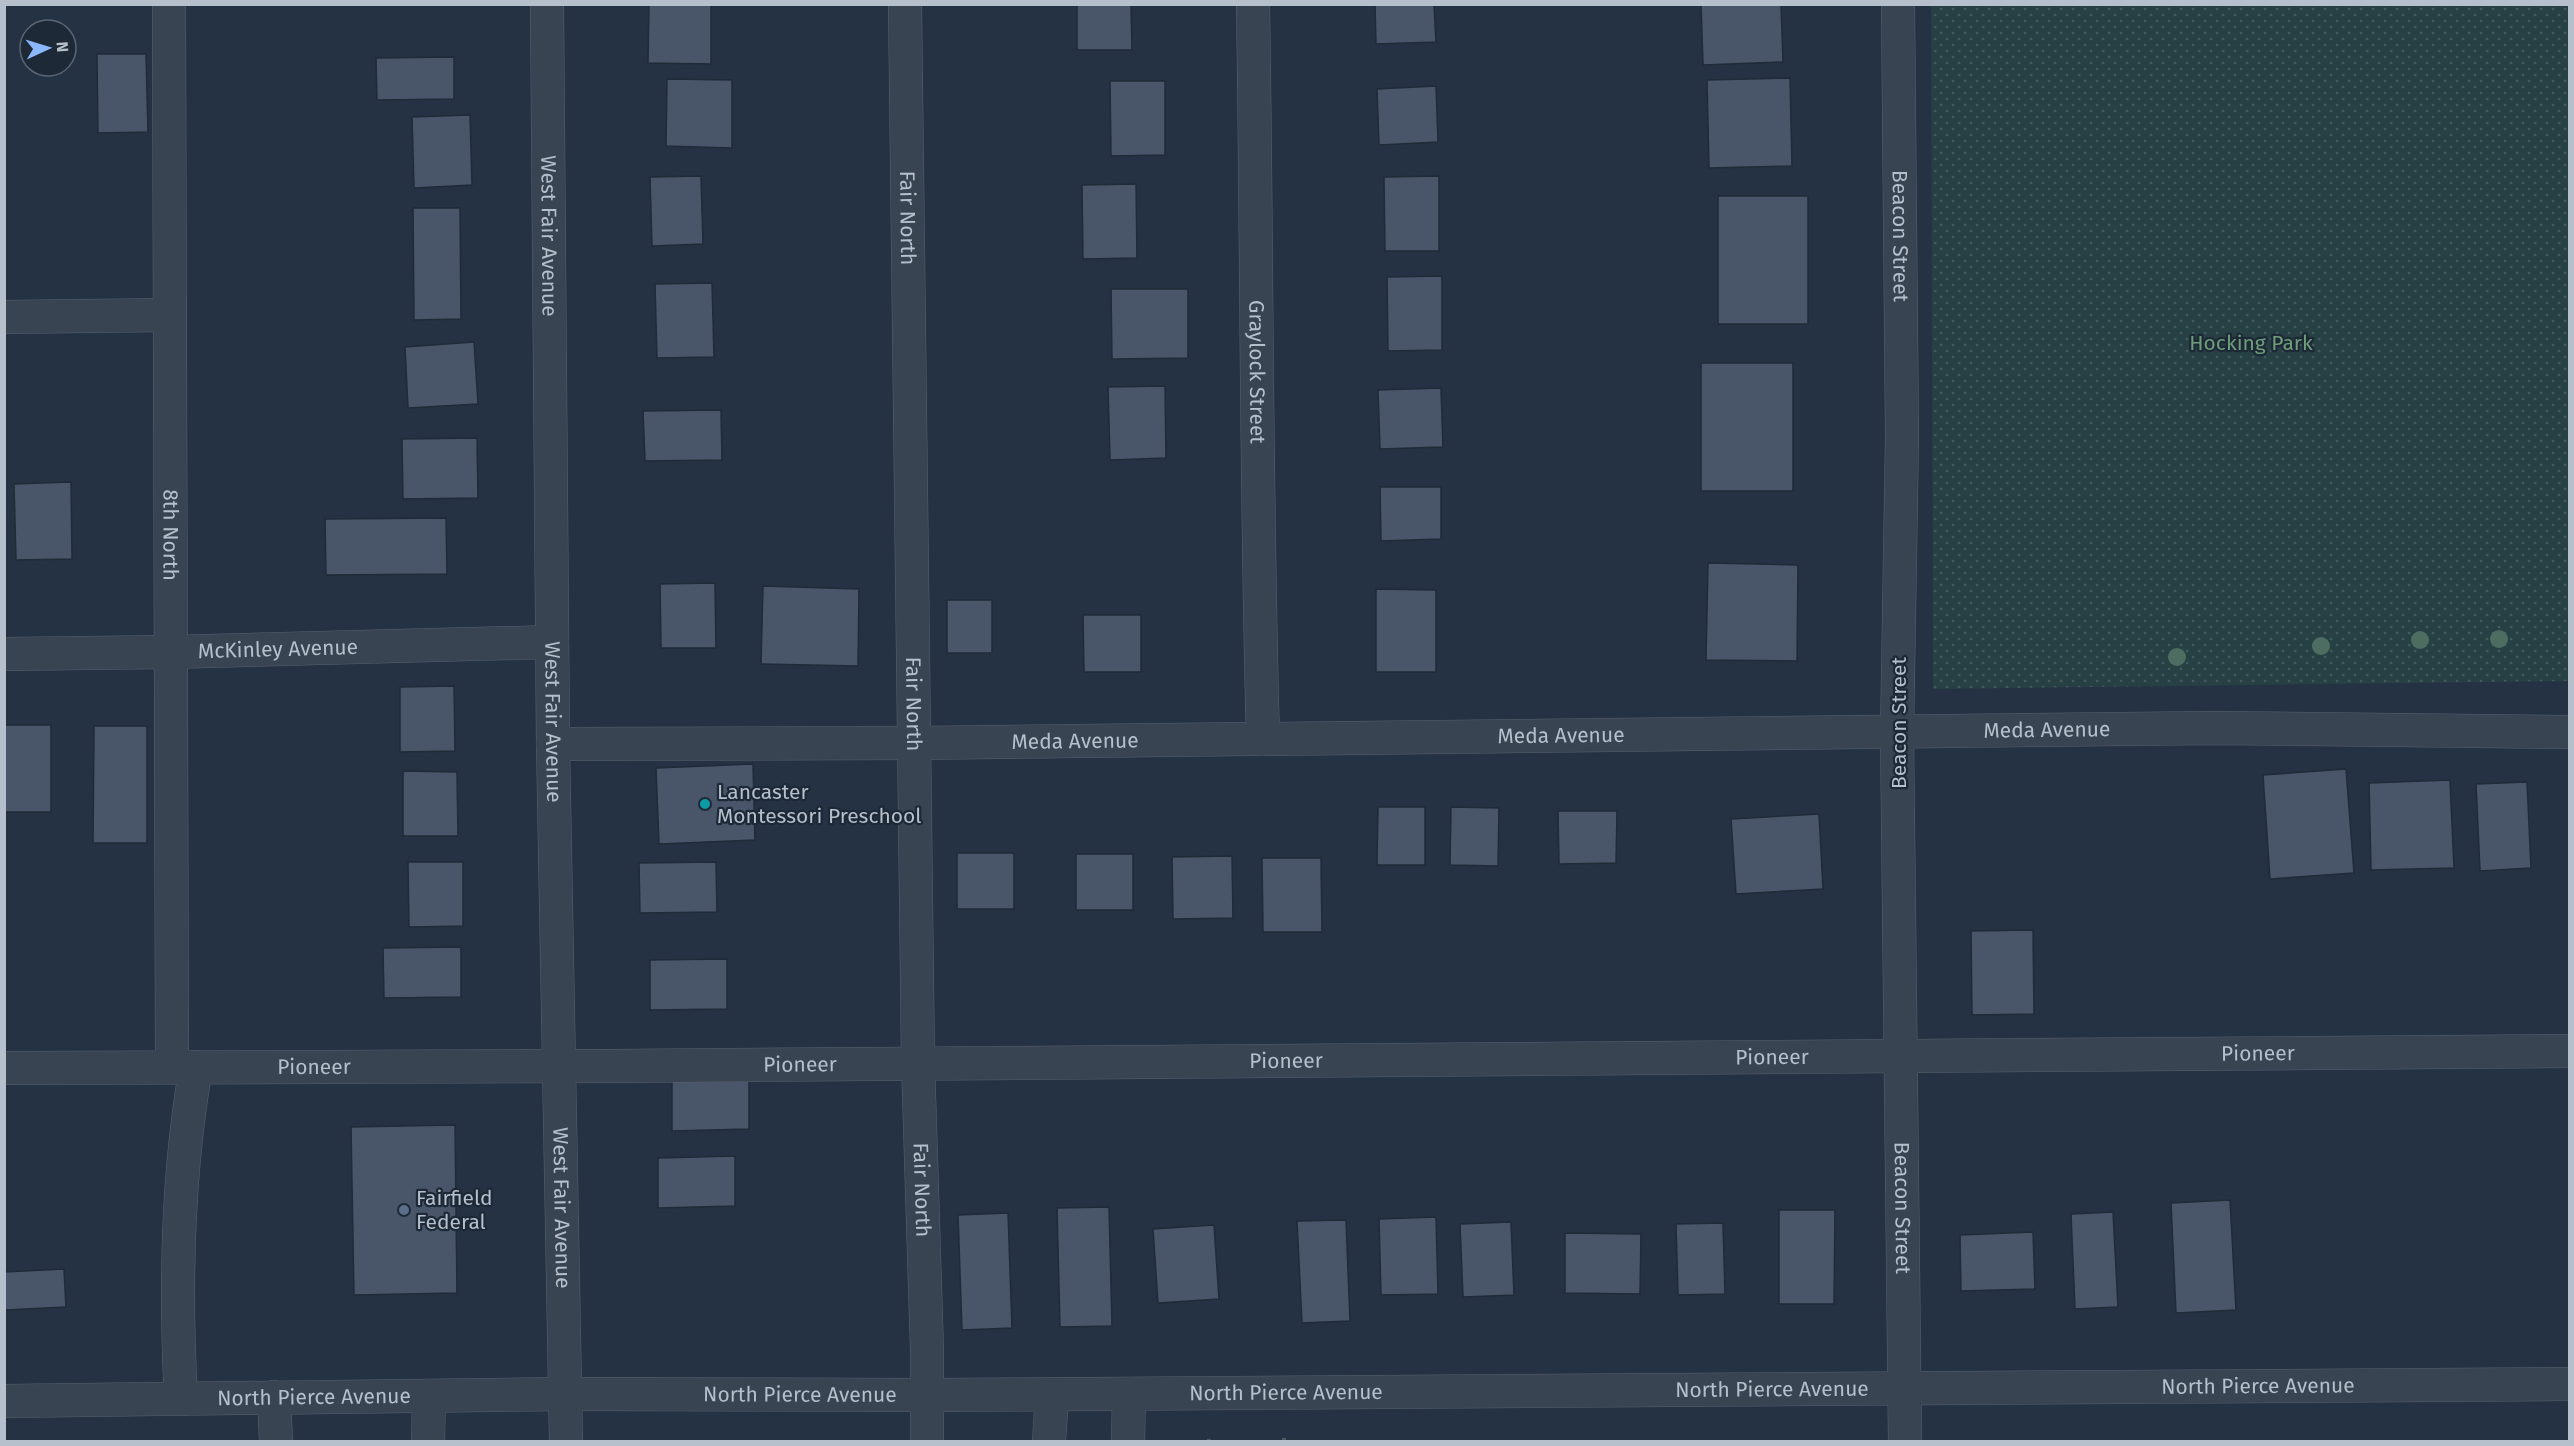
<svg xmlns="http://www.w3.org/2000/svg" width="2574" height="1446" font-family="'Fira Sans',sans-serif">
<style>
.park{fill:url(#park-dots)}
.building{fill:#495669;stroke:#202b39;stroke-width:1.5}
.lines{fill:none;stroke-linecap:round;stroke-linejoin:round}
.minor-casing{stroke:#57626f;stroke-width:34}
.path{stroke:#455d60;stroke-width:4;stroke-dasharray:4.5 4.5;stroke-linecap:butt}
.minor{stroke:#394452;stroke-width:33}
.tree{fill:#4d6d60}
.culture-dot{fill:#0f9aa8;stroke:#1e2937;stroke-width:2}
.service-dot{fill:#5c6f8a;stroke:#1e2937;stroke-width:2}
.labels{text-anchor:middle;dominant-baseline:central;stroke-width:4.5;stroke-linejoin:round;paint-order:stroke}
.street-label{font-size:21px;fill:#b6bfcc;stroke:#1e2937}
.park-label{font-size:21px;fill:#6d9e78;stroke:#1e2937}
.poi-label{font-size:21px;fill:#b6bfcc;stroke:#1e2937;text-anchor:start}
</style>
<defs>
<pattern id="park-dots" width="8" height="8" patternUnits="userSpaceOnUse" patternTransform="scale(1.5)"><rect width="8" height="8" fill="#274044"/><path d="M2 2h.1M6 6h.1" fill="none" stroke="#445a5e" stroke-width="1.8" stroke-linecap="round"/></pattern>
</defs>
<rect width="100%" height="100%" fill="#253243"/>
<!-- park -->
<path class="park" d="M1931,5h638v676l-636,8z"/>
<!-- building -->
<path class="building" d="M649,4h62v60l-63,-1z
M1077,4h54l1,46h-55z
M1375,4h59l2,38 -60,2z
M1701,4h80l2,58 -80,3z
M97,54h49l2,78 -50,1z
M454,57v42l-77,1 -1,-42z
M1790,78l2,88 -83,2 -2,-88z
M667,79l65,1v68l-66,-2z
M1110,81h55v74l-54,1z
M1436,86l2,56 -59,3 -2,-56z
M470,115l2,70 -58,3 -2,-71z
M701,176l2,68 -51,2 -2,-69z
M1439,176v75h-54l-1,-74z
M1136,184l1,74 -54,1 -1,-74z
M1718,196h90v128h-90z
M413,208h47l1,111 -47,1z
M1442,276v74l-54,1 -1,-74z
M712,283l2,74 -57,1 -2,-74z
M1111,289h77v69l-76,1z
M474,342l4,62 -70,4 -3,-61z
M1701,363h92v128h-92z
M1165,386l1,72 -56,2 -2,-73z
M1441,388l2,59 -63,2 -2,-59z
M721,410l1,50 -77,1 -2,-50z
M477,438l1,60 -75,1 -1,-60z
M71,482l1,77 -56,1 -2,-76z
M1380,487h61v52l-60,2z
M446,518l1,56 -121,1 -1,-56z
M1708,563l90,2 -1,96 -91,-1z
M715,583l1,65h-55l-1,-64z
M763,586l96,3 -1,77 -97,-2z
M1376,589l60,1v82h-60z
M947,600h45v53h-45z
M1083,615h58v57h-57z
M454,686l1,65 -55,1v-65z
M4,725h47v87h-47z
M94,726h53v117h-54z
M753,764l2,76 -96,4 -3,-76z
M2346,769l8,104 -84,6 -7,-104z
M403,771l54,1 1,64h-55z
M2450,780l4,88 -83,2 -2,-87z
M2527,782l4,86 -51,3 -4,-87z
M1378,807h47v58h-48z
M1451,807l48,1 -1,58 -48,-1z
M1558,811h59l-1,52 -57,1z
M1819,814l4,75 -87,5 -5,-75z
M957,853h57v56h-57z
M1076,854h57v56h-57z
M1232,856l1,62 -60,1 -1,-62z
M1262,858h59l1,74h-59z
M408,862h55v64l-54,1z
M716,862l1,50 -77,1 -1,-50z
M2033,930l1,84 -62,1 -1,-84z
M461,947v50l-77,1 -1,-50z
M727,959v50l-77,1v-50z
M749,1080v49l-77,2v-50z
M455,1125l2,168 -103,2 -3,-168z
M735,1156v50l-77,2v-50z
M2230,1200l6,110 -60,3 -5,-110z
M1109,1207l3,119 -52,1 -3,-119z
M1779,1210h56l-1,94h-55z
M2113,1212l5,95 -43,2 -4,-95z
M1008,1213l4,115 -50,2 -4,-115z
M1436,1217l2,77 -57,1 -2,-76z
M1346,1220l4,101 -48,2 -5,-102z
M1511,1222l3,73 -51,2 -3,-73z
M1723,1223l2,71 -47,1 -2,-71z
M1214,1225l5,74 -61,4 -5,-74z
M2033,1232l2,57 -74,2 -1,-56z
M1565,1233l76,1 -1,60 -75,-1z
M64,1269l2,38 -61,3 -1,-38z"/>
<g class="lines">
<defs>
<g id="minor">
<path id="s1" d="M169,4l3,1063"/>
<path id="s2" d="M547,4l6,740 13,698"/>
<path id="s3" d="M905,4l13,1058 9,288v92"/>
<path id="s4" d="M1253,4c4,245 3,490 10,735"/>
<path id="s5" d="M1898,4l4,433 -5,297 8,708"/>
<path d="M4,317l165,-2"/>
<path id="s6" d="M4,654l166,-2 382,-10"/>
<path id="s7" d="M553,744l361,-1 1301,-15 355,4"/>
<path id="s8" d="M4,1068l609,-2 1957,-15"/>
<path d="M274,1397l2,45"/>
<path d="M181,1399c-6,-110 -4,-224 15,-332"/>
<path id="s9" d="M4,1401l562,-7 362,1 1642,-11"/>
<path d="M428,1442l1,-46"/>
<path d="M1049,1442l3,-47"/>
<path d="M1128,1442l1,-48"/>
</g>
</defs>
<!-- minor casing -->
<use href="#minor" class="minor-casing"/>
<!-- path -->
<path class="path" d="M1284,1438v4
M1209,1442v-3"/>
<!-- minor -->
<use href="#minor" class="minor"/>
</g>
<!-- trees -->
<g class="tree">
<circle cx="2499" cy="639" r="9"/>
<circle cx="2420" cy="640" r="9"/>
<circle cx="2321" cy="646" r="9"/>
<circle cx="2177" cy="657" r="9"/>
</g>
<!-- markers -->
<circle class="culture-dot" cx="705" cy="804" r="6"/>
<circle class="service-dot" cx="404" cy="1210" r="6"/>
<g class="labels">
<!-- street labels -->
<g class="street-label">
<text stroke="none"><textPath href="#s3" startOffset="214">Fair North</textPath></text>
<text stroke="none"><textPath href="#s2" startOffset="232">West Fair Avenue</textPath></text>
<text stroke="none"><textPath href="#s5" startOffset="232">Beacon Street</textPath></text>
<text stroke="none"><textPath href="#s4" startOffset="368">Graylock Street</textPath></text>
<text stroke="none"><textPath href="#s1" startOffset="531">8th North</textPath></text>
<text stroke="none"><textPath href="#s6" startOffset="274">McKinley Avenue</textPath></text>
<text stroke="none"><textPath href="#s3" startOffset="700">Fair North</textPath></text>
<text stroke="none"><textPath href="#s2" startOffset="718">West Fair Avenue</textPath></text>
<text transform="translate(1899 723) rotate(-90)">Beacon Street</text>
<text stroke="none"><textPath href="#s7" startOffset="1494">Meda Avenue</textPath></text>
<text stroke="none"><textPath href="#s7" startOffset="1008">Meda Avenue</textPath></text>
<text stroke="none"><textPath href="#s7" startOffset="522">Meda Avenue</textPath></text>
<text stroke="none"><textPath href="#s8" startOffset="2254">Pioneer</textPath></text>
<text stroke="none"><textPath href="#s8" startOffset="1768">Pioneer</textPath></text>
<text stroke="none"><textPath href="#s8" startOffset="1282">Pioneer</textPath></text>
<text stroke="none"><textPath href="#s8" startOffset="796">Pioneer</textPath></text>
<text stroke="none"><textPath href="#s8" startOffset="310">Pioneer</textPath></text>
<text stroke="none"><textPath href="#s3" startOffset="1186">Fair North</textPath></text>
<text stroke="none"><textPath href="#s2" startOffset="1204">West Fair Avenue</textPath></text>
<text stroke="none"><textPath href="#s5" startOffset="1204">Beacon Street</textPath></text>
<text stroke="none"><textPath href="#s9" startOffset="2254">North Pierce Avenue</textPath></text>
<text stroke="none"><textPath href="#s9" startOffset="1768">North Pierce Avenue</textPath></text>
<text stroke="none"><textPath href="#s9" startOffset="1282">North Pierce Avenue</textPath></text>
<text stroke="none"><textPath href="#s9" startOffset="796">North Pierce Avenue</textPath></text>
<text stroke="none"><textPath href="#s9" startOffset="310">North Pierce Avenue</textPath></text>
</g>
<!-- park labels -->
<g class="park-label">
<text x="2251" y="343">Hocking Park</text>
</g>
<!-- poi labels -->
<g class="poi-label">
<text x="717" y="792">Lancaster<tspan x="717" dy="24">Montessori Preschool</tspan></text>
<text x="416" y="1198">Fairfield<tspan x="416" dy="24">Federal</tspan></text>
</g>
</g>
<!-- border -->
<rect width="2574" height="1446" fill="none" stroke="#b6bfcc" stroke-width="12"/>
<!-- north arrow -->
<g transform="translate(48 48) rotate(86)"><circle r="28" fill="#1e2937" stroke="#5b6573" stroke-width="1.5"/>
<path d="M0-4.5L10 22L0 15L-10 22Z" fill="#8bb7fc"/>
<text y="-9" font-size="16" font-weight="bold" text-anchor="middle" fill="#b6bfcc">N</text>
</g>
</svg>
